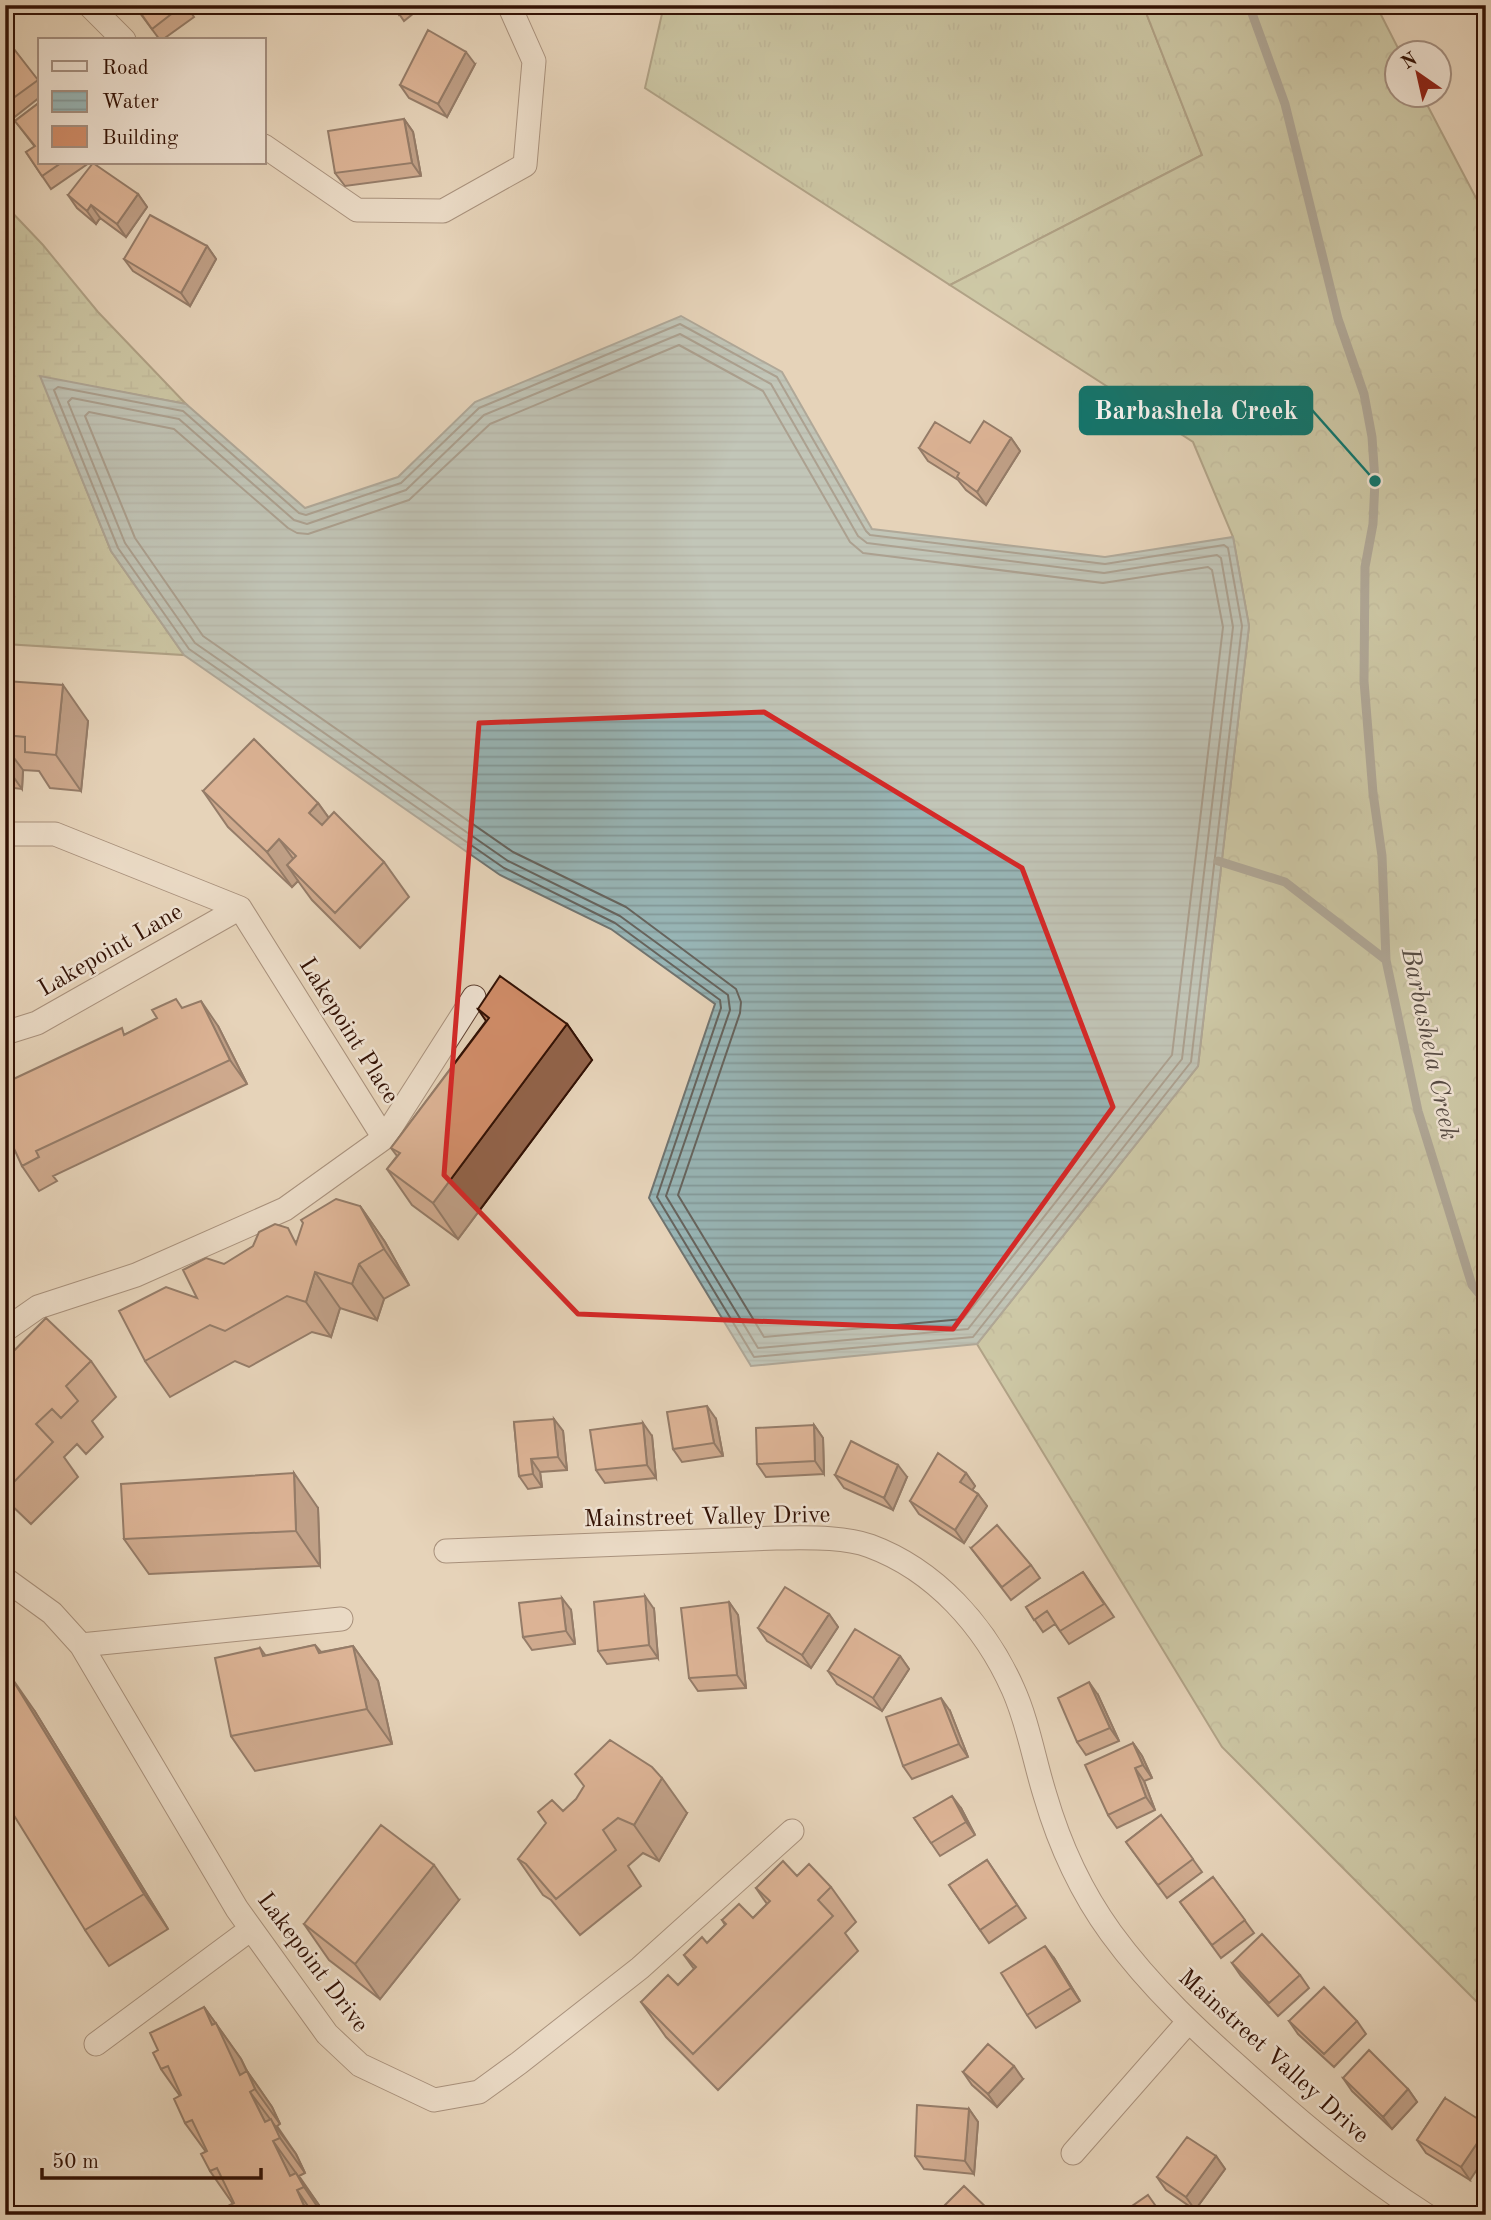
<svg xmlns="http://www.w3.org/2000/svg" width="1491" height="2220" font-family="'Old Standard TT',serif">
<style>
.grass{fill:url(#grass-tufts);stroke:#72684b;stroke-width:2}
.forest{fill:url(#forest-crowns);stroke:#72684b;stroke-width:2}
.wetland{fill:url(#wetland-marsh);stroke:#72684b;stroke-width:2}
.water{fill:url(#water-rules);stroke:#707470;stroke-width:2}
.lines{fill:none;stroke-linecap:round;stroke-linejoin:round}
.shore{stroke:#66645e;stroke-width:2}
.stream{stroke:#707470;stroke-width:9}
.minor-casing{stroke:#604232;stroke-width:25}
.minor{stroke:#efe2d2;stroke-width:23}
.wall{fill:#b4795a;stroke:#331205;stroke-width:2}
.shaded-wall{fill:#92634a;stroke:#331205;stroke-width:2}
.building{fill:#d18d69;stroke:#331205;stroke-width:2}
.marked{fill:none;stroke:#d62828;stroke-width:5;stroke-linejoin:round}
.labels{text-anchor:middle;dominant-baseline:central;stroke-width:5;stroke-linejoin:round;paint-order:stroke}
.street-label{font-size:24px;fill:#331205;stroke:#efe2d2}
.water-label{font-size:26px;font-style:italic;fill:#564b43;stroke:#efe2d2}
.leader{fill:none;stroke:#0f766e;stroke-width:2.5}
.callout-dot{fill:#0f766e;stroke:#efe2d2;stroke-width:2.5}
.callout{fill:#0f766e;stroke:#0f766e;stroke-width:2.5}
.callout-label{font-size:26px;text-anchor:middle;font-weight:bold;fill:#fff}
</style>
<defs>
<pattern id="grass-tufts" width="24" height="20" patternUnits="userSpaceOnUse" patternTransform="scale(1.75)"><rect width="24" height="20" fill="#b2bd91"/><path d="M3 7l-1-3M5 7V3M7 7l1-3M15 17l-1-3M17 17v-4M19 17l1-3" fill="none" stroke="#9aa17c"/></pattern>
<pattern id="forest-crowns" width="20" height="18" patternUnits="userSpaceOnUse" patternTransform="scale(1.75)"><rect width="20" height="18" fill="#b2bd91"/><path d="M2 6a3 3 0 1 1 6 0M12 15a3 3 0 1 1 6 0" fill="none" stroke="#9aa17c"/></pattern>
<pattern id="wetland-marsh" width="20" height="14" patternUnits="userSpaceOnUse" patternTransform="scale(1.75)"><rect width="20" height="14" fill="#b2bd91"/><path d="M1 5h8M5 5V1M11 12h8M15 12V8" fill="none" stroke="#9aa17c"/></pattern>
<pattern id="water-rules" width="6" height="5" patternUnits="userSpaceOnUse" patternTransform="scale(1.75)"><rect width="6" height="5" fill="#98b6b7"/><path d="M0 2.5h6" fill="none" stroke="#839b9c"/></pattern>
</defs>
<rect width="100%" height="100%" fill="#e6d3b9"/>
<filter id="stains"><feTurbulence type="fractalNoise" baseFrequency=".00286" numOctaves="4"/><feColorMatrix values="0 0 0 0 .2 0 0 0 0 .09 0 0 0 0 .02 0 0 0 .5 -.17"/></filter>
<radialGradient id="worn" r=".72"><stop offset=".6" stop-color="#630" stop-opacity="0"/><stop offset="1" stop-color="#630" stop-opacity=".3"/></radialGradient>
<!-- grass -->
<path class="grass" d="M664,5h479l59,150 -252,130 -305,-197z"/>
<!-- forest -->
<path class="forest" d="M1143,5h233l24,47h-4v42l26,1 64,122v754l-3,5 3,24v1007l-5,-1 -259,-259 -245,-403 221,-278 51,-440 -16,-89 -40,-95 -243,-157 252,-130z"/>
<!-- wetland -->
<path class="wetland" d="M5,205l38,40 55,67 88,92 -145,-27 70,174 73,104 -179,-11z"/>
<!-- water -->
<path class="water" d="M681,316l101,56 90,157 233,28 128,-20 16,89 -51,440 -221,278 -226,22 -102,-168 66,-194 -104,-75 -111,-54 -316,-220 -73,-104 -71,-175 146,28 119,104 93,-31 77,-75z"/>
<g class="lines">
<!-- shore -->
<path class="shore" d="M680,324l97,53 89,154 4,4 235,29 119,-19 4,3 14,78 -51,436 -218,275 -219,20 -97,-160 64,-189 -1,-8 -105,-77 -111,-55 -315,-219 -71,-101 -64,-158 4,-3 125,24 116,102 7,2 95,-32 78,-75z
M680,334l91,50 87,152 9,7 237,30 113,-18 4,3 12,69 -51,432 -214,270 -210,19 -92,-152 64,-186 -2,-15 -108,-79 -112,-55 -313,-218 -70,-100 -57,-141 4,-4 107,21 115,101 13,4 99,-34 78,-75z
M679,345l84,46 87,151 13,11 240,30 105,-16 4,3 11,57 -51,428 -209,264 -199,18 -86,-142 62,-182 1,-11 -5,-13 -110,-82 -113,-55 -310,-216 -68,-98 -50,-122 4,-4 85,17 114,99 9,5 11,1 101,-34 81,-76z"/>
<!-- stream -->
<path class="stream" d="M1249,5l36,99 53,215 26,75 8,43 3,44 -2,43 -8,43 -1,114 9,112 9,63 4,104 32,151 54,174 14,17
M1218,861l67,21 101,78"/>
<defs>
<path id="minor" d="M89,5l35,35
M264,146l93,64 86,1 82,-46 9,-104 -25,-56
M5,834h50l185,74 144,230 -99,71 -149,66 -98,32 -33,23
M5,1033l32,-10 203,-115
M384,1138l90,-141
M446,1551l330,-13c28,0 67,-2 94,8 65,24 115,80 143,143 15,33 21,71 32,106 14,48 37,98 66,138 40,55 89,100 140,145 56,50 112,97 175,137
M5,1579l47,34 29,32 156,264 90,125 33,31 74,35 45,-8 40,-29 121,-95 152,-137
M81,1645l260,-26
M96,2044l155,-115
M1073,2153l115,-131"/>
</defs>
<!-- minor casing -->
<use href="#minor" class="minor-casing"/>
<!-- minor -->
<use href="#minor" class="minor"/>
</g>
<!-- wall -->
<path class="wall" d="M134,5h52l8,12 -32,23h-2z
M393,5h31l-20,16z
M10,44l30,40v13l-28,22 -7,-9v-63z
M475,64l-28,53 -38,-19 -9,-13z
M40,102v61h49l-38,26 -25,-37 9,-5 -20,-26z
M404,119l9,13 8,44 -76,10 -10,-13z
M138,194l9,13 -21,30 -26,-19 -4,6 -19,-16 -9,-13z
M207,246l9,13 -26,47 -57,-35 -9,-12z
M1011,438l9,13 -34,54 -20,-15 -8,-10 -30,-19 -9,-13z
M5,681l83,40 -7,70 -31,-3 -11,-17 -16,-1 -1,19 -17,-2z
M203,791l115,12 11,15 55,44 25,35 -49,51 -48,-48 -14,-19 -6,6 -64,-60z
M5,946l6,17 -6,2z
M182,1008l36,18 29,58 -194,92 4,5 -18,10 -17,-25 104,-132z
M478,1009l89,15 25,36 -134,179 -46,-34 -25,-36 10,-13 -6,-8 95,-127z
M360,1206l25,36 24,43 -25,14 -7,21 -37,-12 -9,29 -19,-5 -63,35 -14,-6 -65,36 -25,-36 79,-97 73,-23z
M5,1360l86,1 25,36 -24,24 11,16 -17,17 -9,-10 -13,13 14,20 -47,47 -26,-25v-101l2,-2 -2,-3z
M716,1419l7,37 -41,6 -9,-13z
M514,1422l49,9 4,39 -27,2 2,15 -14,2 -9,-13z
M814,1425l9,13 1,36 -58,3 -9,-13z
M652,1436l4,42 -51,5 -9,-13z
M966,1473l9,13 -3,4 6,4 9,12 -23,37 -45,-29 -9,-13z
M835,1475l72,2 -14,33 -49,-22z
M318,1508l2,58 -171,8 -25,-35z
M971,1548l60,17 9,13 -29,22z
M1083,1572l31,45 -45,27 -14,-20 -12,8 -17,-25z
M729,1602l9,13 8,73 -48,3 -9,-13z
M654,1609l4,49 -51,6 -9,-13z
M571,1610l4,34 -43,6 -9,-13z
M829,1614l9,13 -27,41 -44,-27 -9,-13z
M315,1645l6,7 32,-6 25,35 14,63 -137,27 -24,-35 29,-88 6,8z
M900,1656l9,13 -27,42 -45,-27 -9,-13z
M1098,1695l21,46 -33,14 -9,-13z
M34,1710l134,219 -59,37 -24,-36z
M950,1711l18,46 -56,22 -9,-13z
M1133,1743l9,13 10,22 -8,3 11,29 -38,18 -9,-13z
M961,1808l14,27 -35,21 -26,-38z
M563,1811l124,2 -28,48 -16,-8 -15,13 13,20 -61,49 -29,-35 -8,-5 -25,-36z
M1161,1815l41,57 -35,26 -41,-56z
M987,1860l39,58 -37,25 -40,-58z
M797,1876l34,11 25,35 -11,11 13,18 -140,139 -52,-53 -25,-35 37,-17 16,-16 -10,-14 23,-12 18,-18 -3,-5 31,-2 14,-14 -11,-16z
M1213,1877l41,56 -33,25 -41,-56z
M459,1900l-79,99 -51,-39 -25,-36z
M1054,1958l26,43 -44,27 -9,-13z
M1232,1963l68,12 9,13 -31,28 -37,-40z
M204,2007l37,52 6,12 25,36 8,17 -3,2 19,28 9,19 -6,3 22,32 4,7h-93l1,-11 -23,-33 -4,-19 -21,-29 -5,-27 -19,-27 -3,-19z
M1289,2021h68l9,13 -32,33 -36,-33z
M963,2072l60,7 -26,28 -25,-22z
M1343,2078l65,11 9,13 -25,27 -40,-38z
M1445,2098l25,82 -44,-27 -9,-13z
M969,2109l9,13 -4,52 -50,-5 -9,-13z
M1216,2156l9,13 -30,41 -29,-20 -9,-13z"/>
<!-- shaded-wall -->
<path class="shaded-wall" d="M466,52l9,12 -28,53 -9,-13z
M404,119l9,13 8,44 -9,-13z
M138,194l9,13 -21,30 -9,-13z
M91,205l9,13 -4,6 -9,-13z
M207,246l9,13 -26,47 -9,-13z
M1011,438l9,13 -34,54 -9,-13z
M63,685l25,36 -7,70 -25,-36z
M5,746l18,24 -1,19 -17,-24z
M318,803l25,35 -9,10 -25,-35z
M279,839l25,35 -17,-9 11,16 -6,6 -25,-35z
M5,946l6,17 -6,-8z
M201,1001l17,25 29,58 -17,-24z
M567,1024l25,36 -134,179 -25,-36z
M360,1206l25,36 24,43 -25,-36z
M359,1264l25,35 -7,21 -25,-36z
M315,1272l25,36 -9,29 -25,-35z
M707,1406l9,13 7,37 -9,-13z
M554,1419l9,12 4,39 -9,-13z
M643,1423l9,13 4,42 -9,-13z
M814,1425l9,13 1,36 -9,-13z
M531,1459l9,13 2,15 -9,-13z
M898,1465l9,12 -14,33 -9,-12z
M294,1473l24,35 2,58 -24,-35z
M966,1473l9,13 -6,9 -9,-13z
M978,1494l9,12 -23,37 -9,-13z
M645,1596l9,13 4,49 -9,-13z
M562,1598l9,12 4,34 -9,-13z
M729,1602l9,13 8,73 -9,-13z
M829,1614l9,13 -27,41 -9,-13z
M353,1646l25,35 14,63 -25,-35z
M900,1656l9,13 -27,42 -9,-13z
M9,1674l25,36 134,219 -24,-35z
M1089,1682l9,13 21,46 -9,-13z
M941,1698l9,13 18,46 -9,-13z
M1133,1743l9,13 10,22 -9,-13z
M1135,1768l9,13 11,29 -9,-13z
M662,1778l25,35 -28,48 -25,-36z
M952,1796l9,12 14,27 -9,-13z
M434,1865l25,35 -79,99 -25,-35z
M1045,1946l9,12 26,43 -9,-13z
M204,2007l37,52 14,30 -15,-14 -28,-50z
M1014,2066l9,13 -26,28 -9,-13z
M247,2071l25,36 8,17 -25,-35z
M1408,2089l9,13 -25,27 -9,-12z
M250,2092l46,62 9,19 -25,-35 -15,-16z
M969,2109l9,13 -4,52 -9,-13z
M1486,2130v26l-16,24 -9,-13z
M273,2141l48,67 4,7h-2l-19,-28 -14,-11z
M1216,2156l9,13 -30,41 -9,-13z
M297,2190l17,25h-4l-5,-7z"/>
<!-- building -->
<path class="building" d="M135,5h48l-31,24z
M393,5h18l-12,10z
M428,30l38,22 -28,52 -38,-19z
M10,44l28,36 -33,24v-57z
M40,102v61h21l-19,13 -16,-24 9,-6 -20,-25z
M404,119l8,44 -77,10 -7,-42z
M93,163l45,31 -21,30 -26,-19 -4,6 -19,-16z
M150,215l57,31 -26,47 -57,-34z
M984,421l27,17 -34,54 -20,-15 2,-4 -40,-25 16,-26 35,21z
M5,681l58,4 -7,70 -31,-3v-15l-20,-2z
M254,739l64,64 -9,10 13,12 12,-13 50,50 -49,51 -48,-48 9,-9 -17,-17 -12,13 -64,-61z
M500,976l67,48 -134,179 -46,-34 13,-16 -9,-5 98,-130 -11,-9z
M176,999l6,9 19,-7 29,59 -194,91 3,6 -17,9 -17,-37v-46l117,-55 2,7 33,-17 -5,-8z
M336,1199l24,7 24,43 -25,15 -7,20 -37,-12 -9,30 -19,-6 -62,35 -15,-6 -65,36 -26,-50 47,-24 31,11 -14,-28 23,-12 18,6 29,-18 6,-14 16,-8 13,4 8,16 7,-21 -2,-3z
M46,1318l45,43 -25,25 12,15 -17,17 -9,-9 -16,15 17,18 -46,47 -2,-2v-89l7,-7 -7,-5v-26z
M707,1406l7,37 -41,6 -6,-37z
M554,1419l4,38 -27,2 2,15 -14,2 -5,-54z
M643,1423l4,42 -51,5 -6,-40z
M814,1425l1,36 -58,3 -1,-36z
M851,1441l47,24 -14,33 -49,-23z
M938,1453l28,20 -6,9 18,12 -23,36 -45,-29z
M294,1473l2,58 -172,8 -3,-55z
M997,1525l34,40 -29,22 -31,-39z
M1083,1572l21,32 -44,27 -13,-20 -13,9 -8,-13z
M785,1587l44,27 -27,41 -44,-27z
M645,1596l4,49 -51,6 -4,-49z
M562,1598l4,33 -43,6 -4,-34z
M729,1602l8,73 -48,3 -8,-70z
M855,1629l45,27 -27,42 -45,-27z
M315,1645l4,8 34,-7 14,63 -136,27 -16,-78 45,-10 3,8z
M9,1674l135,220 -59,36 -80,-129v-124z
M1089,1682l21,46 -33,14 -19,-44z
M941,1698l18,46 -56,22 -17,-49z
M610,1740l42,27 10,11 -28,47 -16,-7 -15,12 13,20 -60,49 -30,-35 -8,-5 28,-36 -8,-11 14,-12 11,11 13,-12 8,-13 -9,-12z
M1133,1743l10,22 -8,3 11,29 -38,18 -23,-50z
M952,1796l14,26 -35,21 -17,-25z
M1161,1815l32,44 -35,26 -32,-43z
M381,1825l53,40 -79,99 -51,-40z
M987,1860l30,45 -37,25 -31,-45z
M783,1861l14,15 12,-12 22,23 -13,13 15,16 -140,138 -52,-52 27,-27 10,10 18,-18 -12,-12 18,-18 5,6 19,-19 -4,-4 17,-16 14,14 17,-17 -14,-13z
M1213,1877l32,43 -33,25 -32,-43z
M1262,1934l38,41 -31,28 -37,-40z
M1045,1946l26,42 -44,27 -26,-42z
M1324,1987l33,34 -33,33 -35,-33z
M204,2007l8,18 4,-2 24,52 7,-4 8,18 -5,3 15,30 6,-3 9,19 -7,3 17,35 6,-3 8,14 -7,3 8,18 -14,7h-59l-4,-9 6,-3 -17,-35 -7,3 -9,-17 6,-3 -15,-31 -7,3 -11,-24 7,-4 -13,-29 -7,3 -8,-16 5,-3 -8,-17z
M988,2044l26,22 -26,28 -25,-22z
M1369,2050l39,39 -25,28 -40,-39z
M1445,2098l41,26v6l-25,37 -44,-27z
M917,2105l52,4 -4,52 -50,-5z
M1187,2137l29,19 -30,41 -29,-20z
M964,2186l30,29h-59z
M1148,2195l14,20h-43z"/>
<!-- marked area -->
<path d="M0 0H1491V2220H0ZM764,712l258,156 91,239 -160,222 -375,-15 -134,-139 35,-452z" fill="#e6d3b9" fill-opacity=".55" fill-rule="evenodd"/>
<path class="marked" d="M764,712l258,156 91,239 -160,222 -375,-15 -134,-139 35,-452z"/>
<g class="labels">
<!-- street labels -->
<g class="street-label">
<text transform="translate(111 951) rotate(-30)">Lakepoint Lane</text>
<text transform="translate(348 1031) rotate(58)">Lakepoint Place</text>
<text transform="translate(707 1518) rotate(-1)">Mainstreet Valley Drive</text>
<text transform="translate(312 1963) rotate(53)">Lakepoint Drive</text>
<text transform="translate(1273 2057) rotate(42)">Mainstreet Valley Drive</text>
</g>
<!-- water labels -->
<g class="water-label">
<text transform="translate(1429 1044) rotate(78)">Barbashela Creek</text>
</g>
</g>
<!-- callouts -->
<path class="leader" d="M1375 481L1312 410"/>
<circle class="callout-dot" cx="1375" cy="481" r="7"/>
<rect class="callout" x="1080" y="387" width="232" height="47" rx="7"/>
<g class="callout-label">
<text x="1196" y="419">Barbashela Creek</text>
</g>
<!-- margin -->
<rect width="1491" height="2220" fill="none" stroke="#e6d3b9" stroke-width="28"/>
<rect x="7" y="7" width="1477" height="2206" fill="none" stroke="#331205" stroke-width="3.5"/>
<rect x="14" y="14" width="1463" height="2192" fill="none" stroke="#331205" stroke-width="2"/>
<!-- legend -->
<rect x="38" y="38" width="228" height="126" fill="#efe2d2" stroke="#a48f80" stroke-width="2"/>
<rect x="52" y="61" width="35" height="10" fill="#efe2d2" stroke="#a48f80" stroke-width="2"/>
<text x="102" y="74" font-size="21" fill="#331205">Road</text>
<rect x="52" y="91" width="35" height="21" fill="url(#water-rules)" stroke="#a48f80" stroke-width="2"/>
<text x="102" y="108" font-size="21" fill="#331205">Water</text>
<rect x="52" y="126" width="35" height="21" fill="#d18d69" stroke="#a48f80" stroke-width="2"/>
<text x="102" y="144" font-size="21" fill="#331205">Building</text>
<!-- north arrow -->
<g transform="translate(1418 74) rotate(326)"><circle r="33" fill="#efe2d2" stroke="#a48f80" stroke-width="2"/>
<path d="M0-5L12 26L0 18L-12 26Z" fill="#8f2418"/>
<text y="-10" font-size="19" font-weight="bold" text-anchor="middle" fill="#331205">N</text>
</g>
<!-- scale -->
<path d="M42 2168v10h219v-10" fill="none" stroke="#331205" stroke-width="3.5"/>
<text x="52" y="2168" font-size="21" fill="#331205" stroke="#efe2d2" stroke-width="5" paint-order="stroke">50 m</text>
<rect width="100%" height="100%" filter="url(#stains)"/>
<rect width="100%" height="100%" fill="url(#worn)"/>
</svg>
